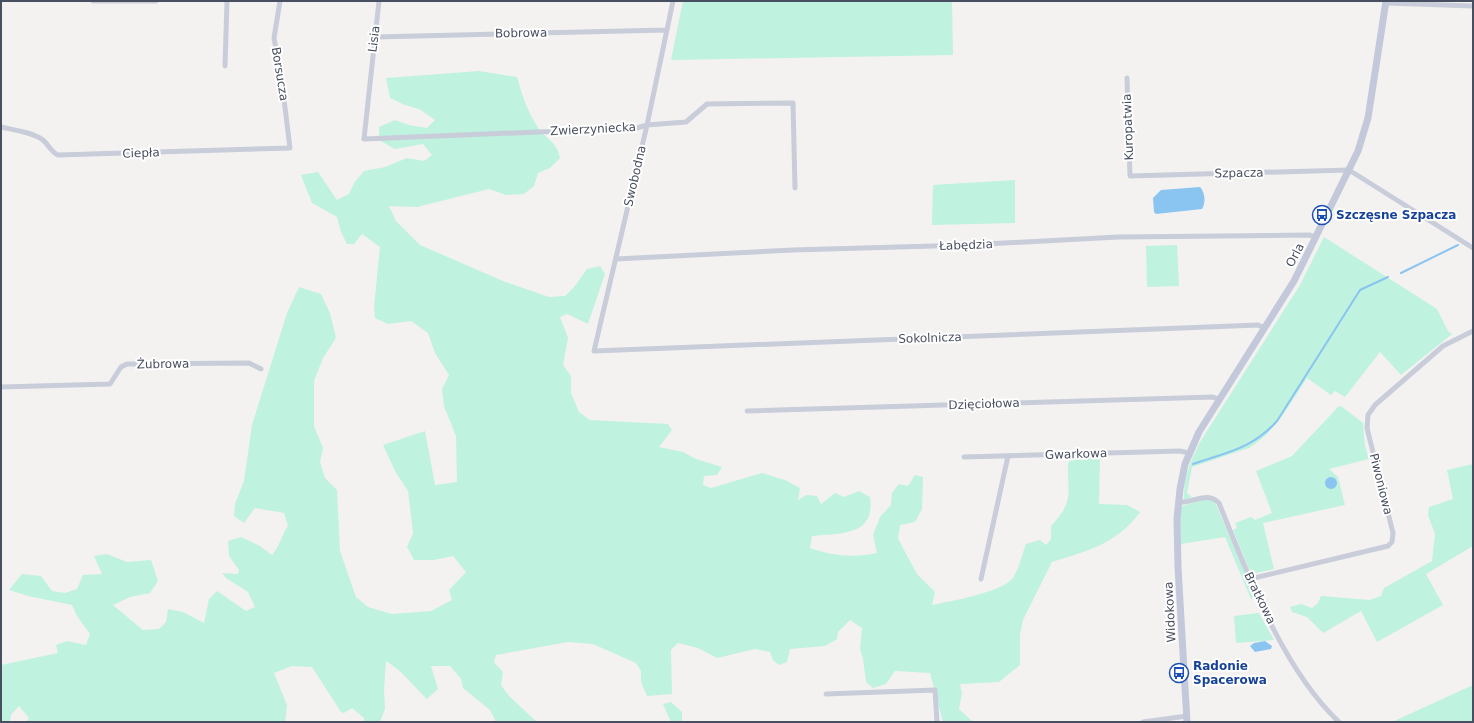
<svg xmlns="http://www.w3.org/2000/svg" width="1474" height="723" font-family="'DejaVu Sans',sans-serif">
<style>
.green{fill:#bff2df}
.water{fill:#8ac4f1}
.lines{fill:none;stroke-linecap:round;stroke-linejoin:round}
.stream{stroke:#8ac4f1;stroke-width:2}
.street{stroke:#c8cdd9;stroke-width:5}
.secondary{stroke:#c3c9da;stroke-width:7}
.labels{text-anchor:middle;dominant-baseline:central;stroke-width:4;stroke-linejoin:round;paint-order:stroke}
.street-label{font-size:12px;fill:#484f60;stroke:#fff}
.transit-label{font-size:12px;font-weight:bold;fill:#164399;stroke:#fff;text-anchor:start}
</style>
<rect width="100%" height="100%" fill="#f4f2f1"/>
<!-- green -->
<path class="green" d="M683,1h269l1,54 -282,5z
M479,71l38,6c5,18 10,33 20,49 8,13 20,15 23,32l-10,10 -12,5 -4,13 -10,8 -18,1 -17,-6 -72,18 -28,-1 7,15 24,24 83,36 46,16 16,-1 10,-10 12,-17 13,-3 5,8 -17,50 -21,-10 -7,3 8,21 -5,27 8,11v17l8,19 11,8 78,4 4,6 -13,17 24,5 13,7 26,8 -5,8 -13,1 -1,9 8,3 51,-15 23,7 15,8 -2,12 8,-5 11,1 4,8 14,-11 9,4 15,-6 11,6c6,40 -31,36 -58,39l-2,12c23,8 43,10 67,5l-4,-18 7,-18 11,-12 1,-12 7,-9 9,2 7,-11 8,2 -1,32 -7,13 -15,3 -2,13 6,12 13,24 18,18 -3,13c19,-4 67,-12 80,-26 7,-9 10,-25 14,-35l14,-4 6,5 5,-6v-13c24,-26 16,-31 17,-63l9,-8h23l-1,49 28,1 13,7c-23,32 -53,39 -88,50l-29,58 -3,15v30l-21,17 -39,2 2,9 -3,16 14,13h-30l-13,-49 -35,-2 -9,13 -13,4 -7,-6 -3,-23 -3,-11 2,-20 -12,-8 -12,12 -1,7 -12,7 -35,3 -3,13 -8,3 -6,-5 -3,-8 -15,-3 -38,9 -19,-10 -20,-5 -7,7 1,44 -25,2 -6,-14v-11l-5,-8 -43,-19 -25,-2 -72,13 -2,7 9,10 -2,13 8,11 28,26h-41l-6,-12 -27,-22 -2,-9 -11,-13h-19l7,23 -11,10c-15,-14 -24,-28 -41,-38l-2,28 1,20 -5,13h-16v-4l-12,-10 -8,5 -3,-1 -29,-45 -20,-1 -18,7 13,32 -2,17h-259l3,-4 -10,-12 -8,9 -1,7h-9v-57l57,-12 -2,-8 11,-4 19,4 4,-11 -13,-18 -5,-11 -44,-9 -19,-6 13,-16 19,2 11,15 13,2 12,-4 6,-14 19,-1 -8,-18 13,-2 20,8 24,-2 7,21 -8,12 -20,4 -17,8 30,25 16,-1 7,-7 2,-13 15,3 21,11 5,-24 8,-8 29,20 9,-4 -7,-15 -22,-14 -4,-5 16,1 1,-4 -10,-14 -1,-15 13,-4 19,9 12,9c8,-9 9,-19 16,-29l-4,-13 -29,-5 -11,15 -10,-7 1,-12 9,-23 8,-56 35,-112 12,-26 22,7 9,19 6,25 -13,20 -9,23v45l9,22 -3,14 5,16 12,12 3,61 16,46 12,10 24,7 39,-3 21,-11 -3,-10 17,-18 -13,-16 -19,4h-20l-7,-13 6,-14 -5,-42 -13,-20 -12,-26 42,-14 10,54 22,-3 -1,-46 -12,-30 -2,-17 7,-14 -14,-22 -7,-20 -17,-12 -23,3 -13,-6 -1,-11 6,-60 -18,-13 -8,10h-7l-6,-12 -4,-15 -25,-14 -11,-28 17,-3 19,28 12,-6 5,-11 10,-12 21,-4 22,-9 17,3 8,-6 -9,-11 -28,5 -16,-9v-13l16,-7 14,5 18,3 8,-8 -16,-11 -14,-4 -15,-7 -4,-20z
M1015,180v43l-83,2 1,-40z
M1324,237l113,72 11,22 4,3 -51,41 -21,-23 -35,45 -10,-6 -4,4 -24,-17c-17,25 -31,54 -58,70l-57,19 -5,26 5,4 -8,3c-1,-20 6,-39 16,-58l100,-157z
M1177,245l2,41 -32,1 -1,-41z
M1341,406l22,17 2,23 4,13 -40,10 9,8 7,28 -82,18 11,46 -18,4 -7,-4 -16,-39 4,-2 -2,-5 16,-6 4,3 17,-7 -16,-42 36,-15 46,-49z
M1473,464v82l-47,28 17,31 -66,37 -16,-31 -38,22 -16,-16 -15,-5 -2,-5 11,-3 11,4 6,-5 3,-7 49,4 11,-4 3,-8 48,-27 3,-27 -7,-19 1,-8 24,-8 -6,-29z
M1205,499h5l5,3 40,94 -4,3 -26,-62 -44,7 -1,-35 2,-3z
M1259,613l15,27 -38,3 -2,-27z
M1473,685v37h-81z
M671,702l11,10v10h-11l-8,-18z"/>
<!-- water -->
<path class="water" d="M1200,187c5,5 6,16 2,22l-46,5 -2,-2 -1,-14 8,-8z
M1325 483a6 6 0 1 1 12 0a6 6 0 1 1-12 0Z
M1265,641l7,5 -1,3 -16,3 -5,-6 4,-3z"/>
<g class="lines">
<!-- stream -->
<path class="stream" d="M1401,273l57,-28
M1193,464c34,-12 59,-15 84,-43l83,-131 28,-13"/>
<!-- street -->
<path class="street" d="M93,1h63
M379,1l-15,138 273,-11 10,-3 39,-3 21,-18 86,-1 2,85
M673,1l-26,124 -53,226 664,-26 7,3
M1386,3l87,3
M375,37l291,-7
M225,66l2,-65
M1127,78l3,98 219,-6 124,78
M1,127c13,3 31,5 42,13 6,5 8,12 15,15l232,-7 -9,-73 -7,-37 6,-37
M616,259l177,-9 175,-5 150,-8 191,-2 7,2
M1,387l109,-3 11,-17 6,-3 122,-1 12,6
M747,411l466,-14 7,3
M964,457l216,-6 9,2
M1178,502c15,2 29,-12 41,1 29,72 63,165 120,219
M981,579l27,-123
M1250,579l138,-33 4,-4 1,-9 -26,-105 1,-13 7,-10 68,-59 30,-15
M826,694l109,-4 2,32
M1143,722l44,-6"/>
<!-- secondary -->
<path class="secondary" d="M1187,722l-9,-155 -1,-48 3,-30 5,-25 14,-32 95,-151 64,-130 10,-33 18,-117"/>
</g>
<!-- icons -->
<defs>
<symbol id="bus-ring" viewBox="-11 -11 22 22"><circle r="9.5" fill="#fff" stroke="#1a4fb4" stroke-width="1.5"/><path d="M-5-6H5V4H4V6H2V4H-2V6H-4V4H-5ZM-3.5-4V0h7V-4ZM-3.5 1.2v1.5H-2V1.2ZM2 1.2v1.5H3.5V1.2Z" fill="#1a4fb4"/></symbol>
</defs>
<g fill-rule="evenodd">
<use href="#bus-ring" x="1311" y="204" width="22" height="22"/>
<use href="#bus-ring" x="1168" y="662" width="22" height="22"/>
</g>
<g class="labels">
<!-- street labels -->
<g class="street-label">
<text transform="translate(521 33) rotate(-1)">Bobrowa</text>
<text transform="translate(374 39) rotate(-83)">Lisia</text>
<text transform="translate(280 74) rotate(81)">Borsucza</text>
<text transform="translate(1128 127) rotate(-92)">Kuropatwia</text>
<text transform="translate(593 129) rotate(-3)">Zwierzyniecka</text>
<text transform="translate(141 153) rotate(-2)">Ciepła</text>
<text transform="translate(1239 173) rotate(-1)">Szpacza</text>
<text transform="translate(635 176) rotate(-77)">Swobodna</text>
<text transform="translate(966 245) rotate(-2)">Łabędzia</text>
<text transform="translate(1295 255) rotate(-63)">Orla</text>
<text transform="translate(930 338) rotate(-2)">Sokolnicza</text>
<text transform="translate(163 364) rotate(-1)">Żubrowa</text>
<text transform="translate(984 404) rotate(-2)">Dzięciołowa</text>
<text transform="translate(1076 454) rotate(-2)">Gwarkowa</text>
<text transform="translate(1381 484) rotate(76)">Piwoniowa</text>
<text transform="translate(1260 598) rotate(64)">Bratkowa</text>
<text transform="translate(1170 612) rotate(-93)">Widokowa</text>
</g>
<!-- transit labels -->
<g class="transit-label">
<text x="1336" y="215">Szczęsne Szpacza</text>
<text x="1193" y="666">Radonie<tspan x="1193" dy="14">Spacerowa</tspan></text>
</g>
</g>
<!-- border -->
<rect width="1474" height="723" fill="none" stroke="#484f60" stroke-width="4"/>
</svg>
